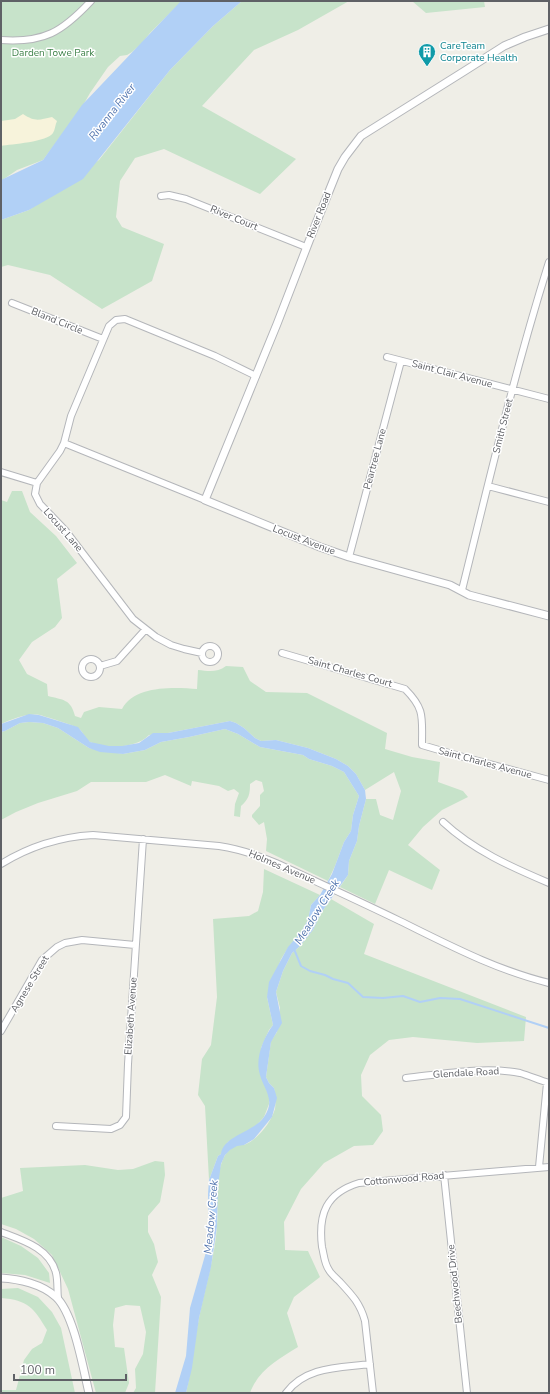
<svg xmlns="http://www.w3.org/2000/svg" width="550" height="1394" font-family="'Nunito Sans',sans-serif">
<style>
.green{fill:#c7e3ca}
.sand{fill:#f7f3db}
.water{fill:#b1d0f6}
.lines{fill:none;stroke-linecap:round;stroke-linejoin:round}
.stream{stroke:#b1d0f6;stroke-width:2}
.minor-casing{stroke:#b4b6ba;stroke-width:8}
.tertiary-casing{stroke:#b4b6ba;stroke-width:9}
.minor{stroke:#fff;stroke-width:6}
.tertiary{stroke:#fff;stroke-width:7}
.labels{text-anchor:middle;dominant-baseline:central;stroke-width:3;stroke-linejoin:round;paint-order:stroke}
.culture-label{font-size:10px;fill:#0d838f;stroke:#fff;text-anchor:start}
.park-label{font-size:10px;fill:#40834b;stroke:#fff}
.street-label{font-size:10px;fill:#5f6166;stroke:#fff}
.water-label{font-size:11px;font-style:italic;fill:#5275af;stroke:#fff}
</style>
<rect width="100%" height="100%" fill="#efeee7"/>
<!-- green -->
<path class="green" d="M1,1h181l-32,32 -8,10 -10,9 -5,3 -7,1 -12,11 -18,26 -9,16 -38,51 -26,10 -16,11z
M242,1h107l-51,29 -44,20 -52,56 94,53 -36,35 -96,-45 -29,9 -15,23 -4,36 6,10 42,17 -12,37 -50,28 -52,-34 -42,-10 -7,2v-47l28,-10 70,-50 71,-90 43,-44z
M412,1h72l1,6 -59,6z
M12,491h10l8,21 26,24 21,27 -20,16 5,39 -7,9 -23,15 -13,18 8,14 20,10 1,12c15,4 23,3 27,20l6,2 3,-6 15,-5 23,2c12,-24 53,-22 75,-20l1,-19c10,1 19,3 28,-4l17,1 7,14 16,11 41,1 80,40 -2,16 27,8 28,5 -2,20 25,9 5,6 -26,13 -19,17 -15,18 32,25 -8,20 -43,-20 -14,34 -35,-17 8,-12 1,-14 8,-20 2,-15 7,-27h10l4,16 13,5 8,-29 -7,-19 -29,18 -9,-16 -8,-8 -12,-7 -28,-11 -32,-8 -15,1 -6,-3 -11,-10 -8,-5 -6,-2 -62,12 -19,2c-12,13 -43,15 -59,7 -5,-3 -7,-11 -12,-14 -2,-2 -34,-12 -38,-13 -13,-2 -27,4 -39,9v-224l6,2z
M29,722l14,1 15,5 31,20 34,6 22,-4 16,-8 28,-5 36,-8 13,5 22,13 43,8 6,4 23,7 12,6 15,24 -6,19 -2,16 -7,11 -9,24 -7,15 -62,-30 1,-12 -3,-17 -5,3 -7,-8v-2l8,-9v-11l4,-4 -2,-9 -6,-2 -6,4c0,10 -1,15 -9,22l-1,11 -6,-1 1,-12 4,-11 -5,-4 -6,2 -9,-5 -27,-5 -1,5 -26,-11 -19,7h-55l-14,9 -39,12 -22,9 -15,8v-88l4,-1 15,-8z
M264,869l56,26 -9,10 -3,15 -7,12 -13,16 -7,11 -14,38 6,28 -4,5 -8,18 5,40 3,8v8l-5,13 -9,10 -27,15 -7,12 -3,2 -9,24 -4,-74 -7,-11 4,-36 9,-14 6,-48 -4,-78 36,-3 9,-5 5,-19z
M331,899l43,25 -10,30 162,63 -2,24 -47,2 -64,-6 -24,3 -19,15 -9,20 1,21 19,19 2,16 -10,14 -19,1 -30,17 -23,26 -17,33 1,28 23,1 12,26 -26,20 -7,16 11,34c-19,12 -40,23 -48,46h-64c6,-25 8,-50 13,-75 6,-31 16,-61 18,-92 2,-20 -3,-45 5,-64 2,-7 8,-15 16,-17 2,0 4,0 6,0 14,-5 27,-23 31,-36 1,-6 0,-15 -1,-21l-5,-5 -3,-6 5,-36 6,-9 3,-24 -4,-16 7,-21 9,-18 7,-6 14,-17 8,-17z
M155,1161l9,1 1,13 -5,27 -12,14v16l6,12 4,18 -6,13 9,22 -6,96h-22l3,-5 -1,-19 8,-15 3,-22 -6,-26 -14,-1 -11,3 -2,17 2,22 9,1 5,35 -4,10h-29l-28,-104 -16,-34 -18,-16 -18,-10 -15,-5v-26l22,-7 -3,-23 65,-3 33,5 15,-1z
M1,1237l20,9 17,12 11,15 1,10 -25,-8 -24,-2z
M18,1288l20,9 14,15 9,16 14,65h-74v-5l1,2h14l8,-30 8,-11 10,-6 5,-13c-13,-22 -19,-30 -46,-32v-9z"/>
<!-- sand -->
<path class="sand" d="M23,114c12,8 16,6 29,3l5,4c-2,4 -2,9 -4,12 -5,9 -42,11 -52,13v-25l14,-2z"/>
<!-- water -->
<path class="water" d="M181,1h61l-29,25 -43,44 -87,109 -54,31 -28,10v-40l42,-20 39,-55z
M29,714l10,1 39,12 12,15 19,4h13l17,-3 14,-10h15l62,-12 6,2 8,5 11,10 6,3 15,-1 32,8 28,11 12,7 8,8 9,16 1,9 -7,27 -2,15 -8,20 -1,14 -27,38 -8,17 -14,17 -7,6 -9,18 -7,21 6,31 -11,19 -5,35 3,6 5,5 3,10 -5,19 -18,22 -10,6 -7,1 -7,4 -5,5 -4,9 -3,21 -1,41 -6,41 -12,51 -7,50 -6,25h-11l11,-37 4,-48 16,-56 3,-22 -1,-36 1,-14 9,-24 3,-2c2,-18 33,-22 43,-37 13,-18 -2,-29 -5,-46 -3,-15 5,-34 14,-46l-6,-28 2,-15 19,-35 13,-15 7,-12 3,-15 9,-10 12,-21 12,-32 7,-11 2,-16 6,-19 -15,-24 -12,-6 -23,-7 -6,-4 -43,-8 -22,-13 -13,-5 -36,8 -28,5 -16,8 -22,4 -23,-2 -11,-4 -31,-20 -15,-5 -14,-1 -9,1 -15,8 -4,1v-8z"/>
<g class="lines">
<!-- stream -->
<path class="stream" d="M294,949l7,17 9,5 15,4 8,4 15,4 15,14 20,1 20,-2 17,6 20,-4 20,1 89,29"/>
<defs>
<path id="minor" d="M1,40c43,3 61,-8 90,-39
M161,196l8,-1 17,4 120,48
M12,303l91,36
M387,357l162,42
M64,443l141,57
M1,472l36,11
M488,486l61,16
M349,557l52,-196
M462,590c27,-109 53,-220 87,-328
M202 654a8 8 0 1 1 16 0a8 8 0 1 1-16 0Z
M202,653l-18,-4 -13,-4 -15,-8 -23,-18 -68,-89 -25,-26 -5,-10 2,-11 23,-32 4,-8 7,-27 38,-90 7,-6 9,-1 90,37 41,20
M282,653l123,36c20,20 17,28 17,56l34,10 93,25
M82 668a9 9 0 1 1 18 0a9 9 0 1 1-18 0Z
M100,666l17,-5 28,-31
M443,822c30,28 68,45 106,61
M1,864c29,-18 58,-27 92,-29l126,11c21,3 38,9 57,17 41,19 83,38 124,58 49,24 96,49 149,62
M1,1031l41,-71 15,-13 8,-4 17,-3 53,5
M406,1078c36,-4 79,-12 114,-5 10,3 19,7 29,10
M56,1126l55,3 9,-4 6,-8 2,-53 15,-225
M539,1167l8,-84
M444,1175l23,218
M1,1232c21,8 49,16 55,41 2,8 1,17 2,25
M286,1393c20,-27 54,-25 84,-29
M373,1393l-8,-72c-5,-18 -13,-26 -26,-40 -3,-3 -8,-7 -10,-11 -5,-7 -5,-16 -7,-23 -4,-33 4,-54 37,-64l190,-16"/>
<path id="tertiary" d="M549,29l-24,8 -21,9 -41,26 -102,64 -16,21 -7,12 -25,62 -36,93 -72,176 115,47 29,10 101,28 19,10 80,21
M1,1278c18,1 41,6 55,19 18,17 27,71 33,96"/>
</defs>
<!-- minor casing -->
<use href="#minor" class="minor-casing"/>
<!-- tertiary casing -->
<use href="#tertiary" class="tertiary-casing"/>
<!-- minor -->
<use href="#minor" class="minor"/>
<!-- tertiary -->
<use href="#tertiary" class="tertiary"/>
</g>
<!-- icons -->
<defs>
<symbol id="building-pin" viewBox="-11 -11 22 30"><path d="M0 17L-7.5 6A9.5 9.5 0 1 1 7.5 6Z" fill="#0f9aa8" stroke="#fff"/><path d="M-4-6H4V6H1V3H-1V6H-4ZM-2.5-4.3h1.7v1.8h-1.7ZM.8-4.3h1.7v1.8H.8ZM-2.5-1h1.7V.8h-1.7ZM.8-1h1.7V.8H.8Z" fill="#fff"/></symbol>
</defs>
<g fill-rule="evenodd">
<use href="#building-pin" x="417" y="42" width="20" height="27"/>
</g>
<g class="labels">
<!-- culture labels -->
<g class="culture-label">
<text x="440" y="46">CareTeam<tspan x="440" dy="12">Corporate Health</tspan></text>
</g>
<!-- park labels -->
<g class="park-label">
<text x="53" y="53">Darden Towe Park</text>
</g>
<!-- street labels -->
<g class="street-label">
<text transform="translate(319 215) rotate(-68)">River Road</text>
<text transform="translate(234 218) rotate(22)">River Court</text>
<text transform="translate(57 321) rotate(22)">Bland Circle</text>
<text transform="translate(452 374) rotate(15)">Saint Clair Avenue</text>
<text transform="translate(503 426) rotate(-76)">Smith Street</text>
<text transform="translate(375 459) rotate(-75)">Peartree Lane</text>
<text transform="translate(63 530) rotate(49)">Locust Lane</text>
<text transform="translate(304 540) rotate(21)">Locust Avenue</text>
<text transform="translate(350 672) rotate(16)">Saint Charles Court</text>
<text transform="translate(485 763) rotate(15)">Saint Charles Avenue</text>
<text transform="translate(282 867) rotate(23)">Holmes Avenue</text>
<text transform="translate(30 984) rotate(-59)">Agnese Street</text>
<text transform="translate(131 1016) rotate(-86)">Elizabeth Avenue</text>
<text transform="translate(466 1073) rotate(-3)">Glendale Road</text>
<text transform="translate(404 1179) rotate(-5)">Cottonwood Road</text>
<text transform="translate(455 1284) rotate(-96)">Beechwood Drive</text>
</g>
<!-- water labels -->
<g class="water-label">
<text transform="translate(112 112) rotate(-52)">Rivanna River</text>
<text transform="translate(317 912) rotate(-58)">Meadow Creek</text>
<text transform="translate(211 1217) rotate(-85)">Meadow Creek</text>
</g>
</g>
<!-- border -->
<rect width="550" height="1394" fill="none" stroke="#5f6166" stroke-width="4"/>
<!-- scale -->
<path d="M14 1374v6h112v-6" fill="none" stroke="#5f6166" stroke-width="2"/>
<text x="20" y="1374" font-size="12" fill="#5f6166" stroke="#ffffff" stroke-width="3" paint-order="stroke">100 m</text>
</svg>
